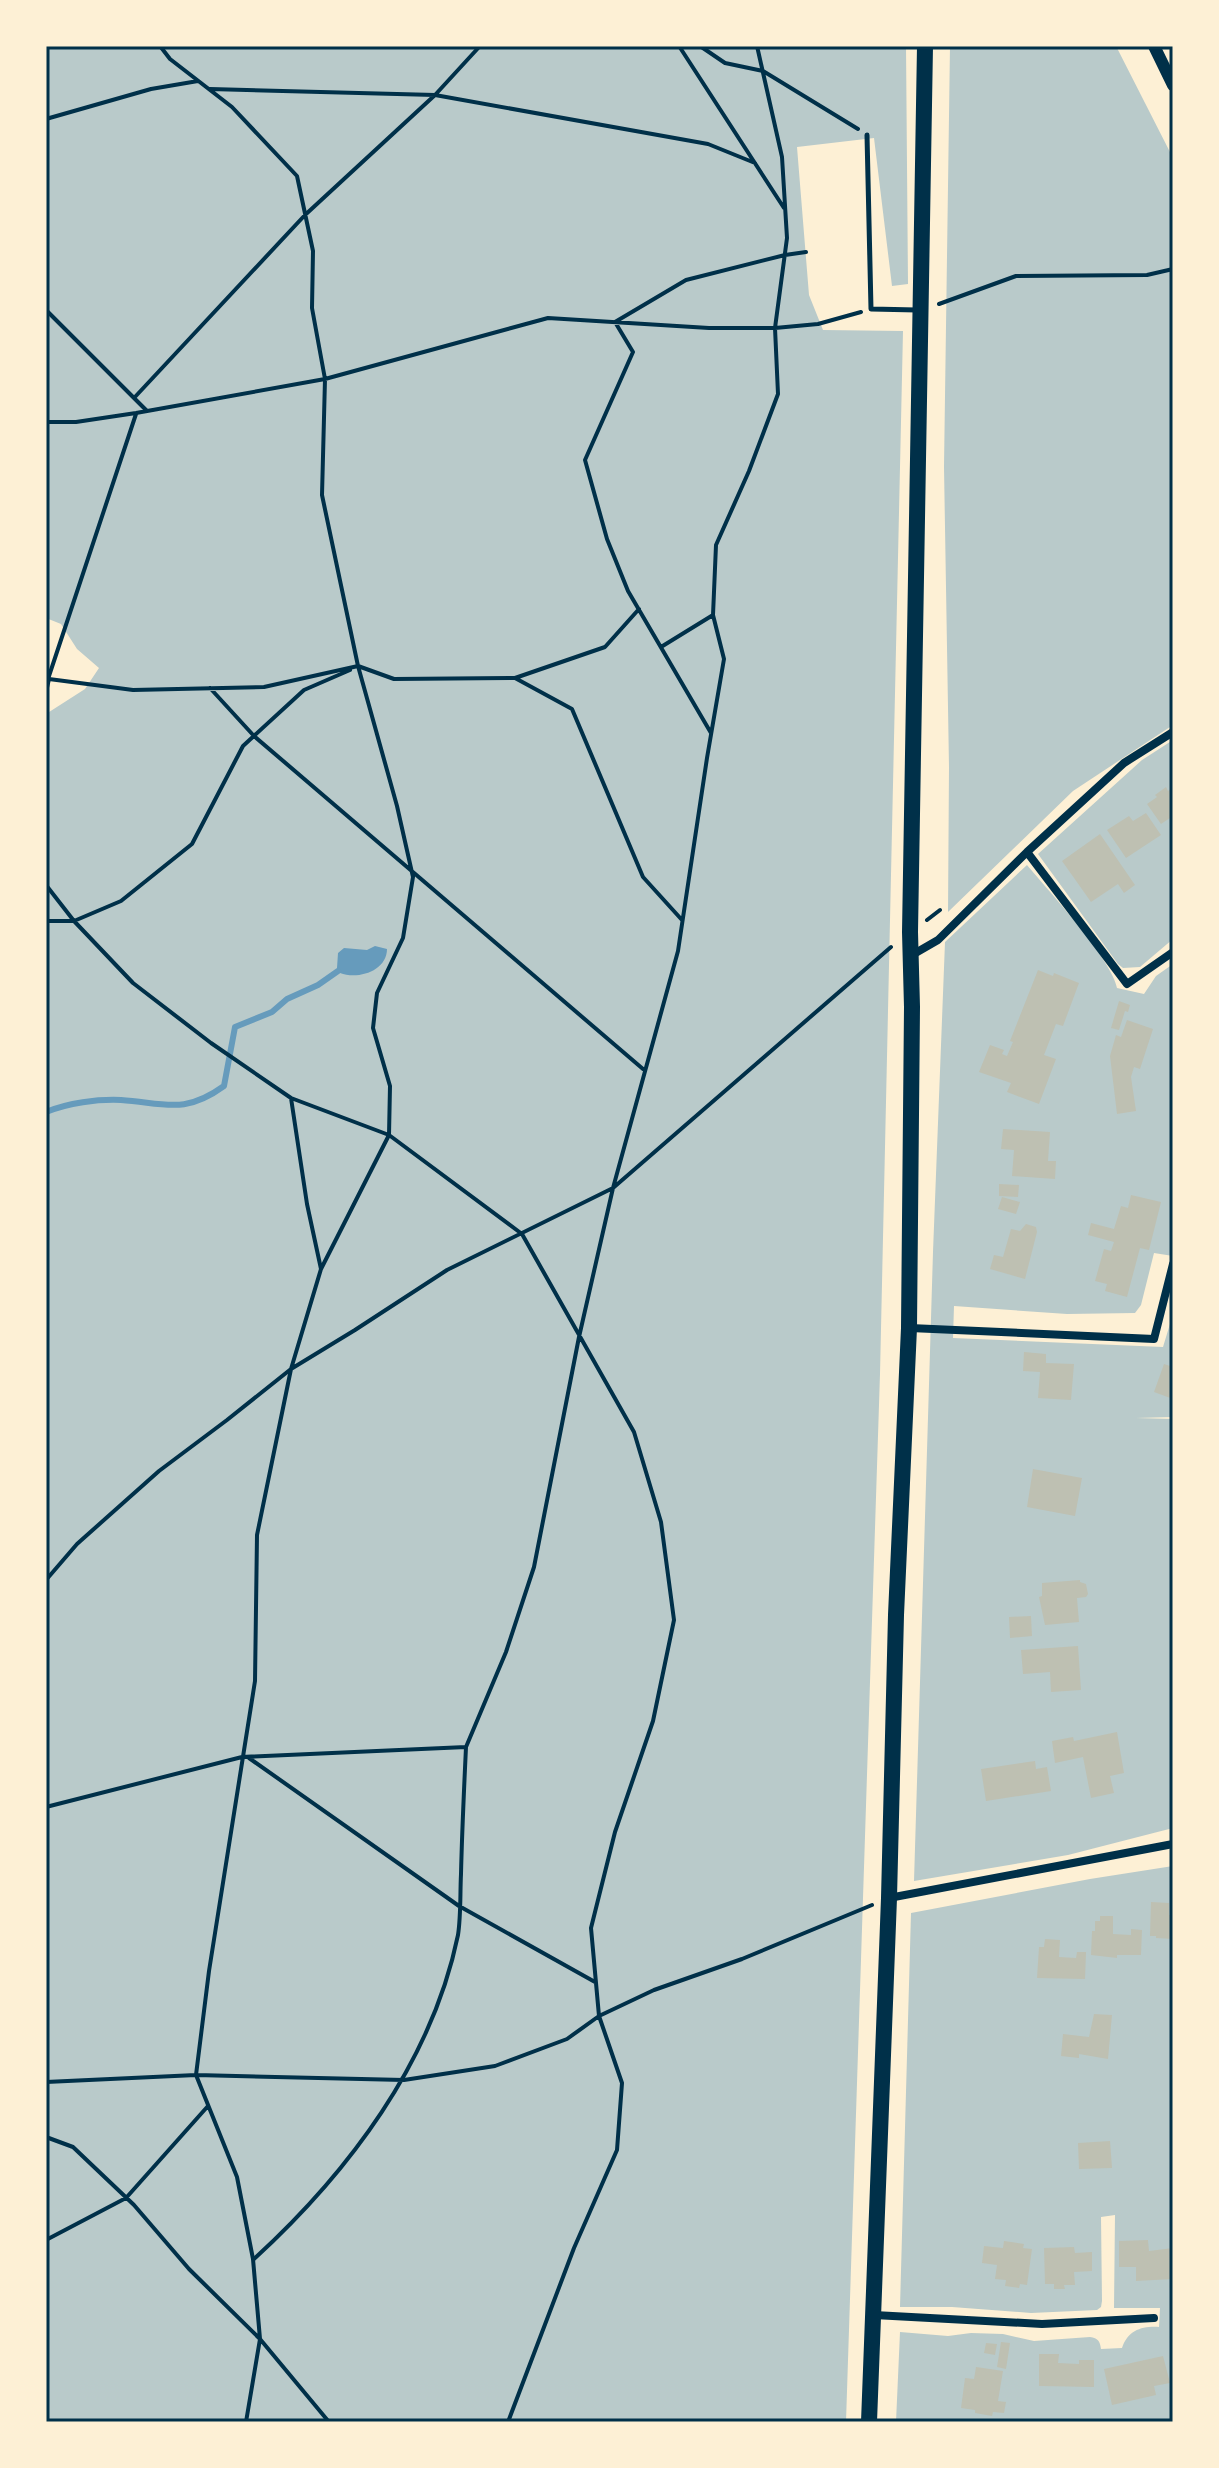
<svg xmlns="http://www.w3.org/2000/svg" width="1219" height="2468" font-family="Helvetica,sans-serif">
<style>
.green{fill:#b9caca}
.water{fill:#669bbc}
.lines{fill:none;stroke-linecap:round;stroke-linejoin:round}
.stream{stroke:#669bbc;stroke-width:6}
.building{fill:#bec0b2}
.path{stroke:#003049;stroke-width:4}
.service{stroke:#003049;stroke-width:5}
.minor{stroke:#003049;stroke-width:8}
.tertiary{stroke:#003049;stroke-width:12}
.primary{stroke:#003049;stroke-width:16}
.neatline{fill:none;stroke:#003049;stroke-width:3}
</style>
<rect width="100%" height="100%" fill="#fdf0d5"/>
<!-- green -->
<path class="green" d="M46,46h860l2,238 -16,2 -18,-148 -77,9 12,148 14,35 80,1 -23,1043 -34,1048h-800v-1708l39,-25 14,-21 -22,-19 -16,-25 -15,-6z
M950,46h166l57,112v567l-100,66 -125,121 1,-145 -5,-300z
M1173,740v199l-33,28 -17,1 -5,-4 -80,-110 104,-94z
M1027,865c20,24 86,96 90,123l27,6 12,-18 17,-12v292l-19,-3 -13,52 -6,8 -68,1 -113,-8 -1,32 210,9 10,-33v103l-37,1 37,1v409l-105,27 -154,26 19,-629 12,-310z
M1173,1866v556h-277l4,-90 48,4 23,-3 32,1 31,7 56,-4c8,1 10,4 11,12l21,-1c6,-18 20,-22 37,-21l1,-19h-46l1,-93 -14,2 1,84 -1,6 -4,3 -66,3 -79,-6h-52l11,-394 179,-34z"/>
<!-- water -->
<path class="water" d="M375,946l12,3c0,22 -29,31 -47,24l-3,-5 1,-15 6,-5 23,2z"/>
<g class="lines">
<!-- stream -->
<path class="stream" d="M46,1112c22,-9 51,-13 75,-12 44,3 63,15 103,-14l11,-59 37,-15 15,-13 31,-14 20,-14"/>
</g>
<!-- building -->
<path class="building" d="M1166,787l2,4 5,-4v29l-12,8 -14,-20 10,-7 -2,-2z
M1146,813l15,22 -35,23 -19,-28 22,-14 4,5z
M1100,834l35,51 -11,8 -6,-9 -27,18 -29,-41z
M1038,970l15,6 1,-3 25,10 -16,43 -7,-2 -12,31 12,4 -17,45 -32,-12 4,-9 -32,-11 11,-27 14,5 -2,4 5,2 6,-14 -3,-1z
M1119,1001l11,4 -2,7 -3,-1 -6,19 -8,-2z
M1127,1020l26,9 -13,40 -6,-2 -3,10 5,34 -19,3 -7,-58 6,-21 5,2z
M1003,1129l47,3 -2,29h8l-1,18 -43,-3 2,-26 -13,-1z
M999,1184l20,1 -1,12 -19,-1z
M1131,1195l30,7 -12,48 -9,-2 -13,49 -22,-6 2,-7 -12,-3 9,-32 7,2 3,-9 -26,-7 3,-12 23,6 7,-23 7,2z
M1002,1197l18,5 -4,12 -18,-5z
M1026,1224l10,3 1,5 -12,47 -35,-10 4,-14 9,2 8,-28 9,2z
M1024,1352l22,2v9l28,1 -3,36 -33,-2 2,-26 -17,-1z
M1164,1364l9,3v32l-19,-7z
M1033,1469l49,9 -7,38 -48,-9z
M1080,1580v2l6,2 2,10 -2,3 -9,1 2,24 -34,3 -6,-28 3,-1v-13z
M1031,1616l1,20 -22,2 -1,-21z
M1078,1646l3,44 -30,2 -1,-20 -27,2 -2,-24z
M1117,1732l7,41 -14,3 4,17 -23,5 -8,-41 -28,6 -3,-22 21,-4 1,4z
M1035,1761l1,8 11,-2 4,24 -65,10 -5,-32z
M1151,1902l18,1v12h4v24l-17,-1v-2h-6z
M1100,1916h13v18l18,1v-6l11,1 -1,25h-24v3l-26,-3 1,-24h3v-10h5z
M1045,1939l15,1 -1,17 17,1 1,-6h9l-1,27 -48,-1 2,-31h5z
M1094,2014l18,1 -4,44 -29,-5v4l-18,-2 2,-22 26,3z
M1110,2141l2,27 -33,1 -1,-26z
M1148,2240l1,11 24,-3v31l-37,2v-14h-17v-26z
M1004,2241l20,3 -1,4 9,1 -5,36 -7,-1 -1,4 -14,-2 1,-6 -11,-1 2,-14 -15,-2 2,-17 19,2z
M1074,2247l1,6 17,-1v19l-18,1 1,13h-11l1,4h-11v-5h-9l-1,-36z
M1001,2342l9,1 -4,26 -9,-2z
M986,2343l11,1 -2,11 -11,-2z
M1039,2354h20l-1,9 21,1v-4h15v27l-55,-1z
M1163,2356l7,27 -16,3 2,9 -44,10 -8,-36z
M976,2367l27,4 -5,30 8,1 -2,11 -11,-1 -1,4 -17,-3v-3l-14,-2 4,-30 9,1z"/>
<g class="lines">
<!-- path -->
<path class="path" d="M160,46l10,13 62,48 65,69 16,75 -1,57 13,71 -3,116 36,171 39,140 16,71 -10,61 -26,55 -4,35 17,58 -1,49 -68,134
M679,46l105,162
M700,46l25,17 38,8 95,58
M210,89l225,6 273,49 47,19
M46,119l105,-30 47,-8
M939,304l77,-28 131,-1 26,-6
M46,310l100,100
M134,398l171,-183 130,-120 45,-49
M46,422h30l60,-9 189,-34 223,-61 161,10h66l43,-4 43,-12
M661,647l52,-32
M515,678l57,31 71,168 39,43
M48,679l88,-265
M210,688l44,48 389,333
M46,692l3,-13 84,11 131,-3 94,-21 36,13 121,-1 90,-31 34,-38
M711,733l-83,-142 -21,-52 -22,-79 48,-108 -18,-30 71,-42 99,-25 21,-3
M46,885l28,36 59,62 78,60 80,55 16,106 14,65 -30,100 -34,166 -2,146 -46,290 -13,104 41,102 16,82 7,80 -14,83
M927,920l13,-10
M46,921h28l47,-20 71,-57 51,-98 61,-56 46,-20
M291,1098l98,37 133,99 112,198 27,90 13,98 -21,101 -38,111 -24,96 8,88 23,67 -5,67 -43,98 -66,174
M46,1580l31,-36 82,-73 68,-51 64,-51 64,-39 92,-60 166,-82 278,-241
M249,1758l210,148 136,76
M46,1807l196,-50 224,-10 40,-95 28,-85 45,-230 34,-149 65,-237 29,-193 17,-99 -11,-44 3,-70 33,-74 29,-77 -3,-66 12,-90 -5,-81 -25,-111
M46,2082l150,-7 208,5 91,-14 72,-27 32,-23 55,-26 88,-31 130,-54
M46,2137l27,10 61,58 55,64 71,70 69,83
M46,2240l80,-42 82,-92
M254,2259c94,-86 178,-197 204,-324 3,-19 2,-41 3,-61 1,-42 3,-85 5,-127"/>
<!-- service -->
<path class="service" d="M867,135l4,174 46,1"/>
<!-- minor -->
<path class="minor" d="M1027,852l100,132 46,-32
M912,955l26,-15 89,-88 97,-89 49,-31
M910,1328l244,11 19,-75
M889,1898l284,-54
M874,2315l168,9 112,-6"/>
<!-- tertiary -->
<path class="tertiary" d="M1154,46l19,39"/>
<!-- primary -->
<path class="primary" d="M869,2422l20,-524 7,-283 13,-287 3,-321 -2,-75 15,-886"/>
</g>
<!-- border -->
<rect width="1219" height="2468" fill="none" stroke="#fdf0d5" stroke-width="96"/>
<rect x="48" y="48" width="1123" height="2372" class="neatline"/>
</svg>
